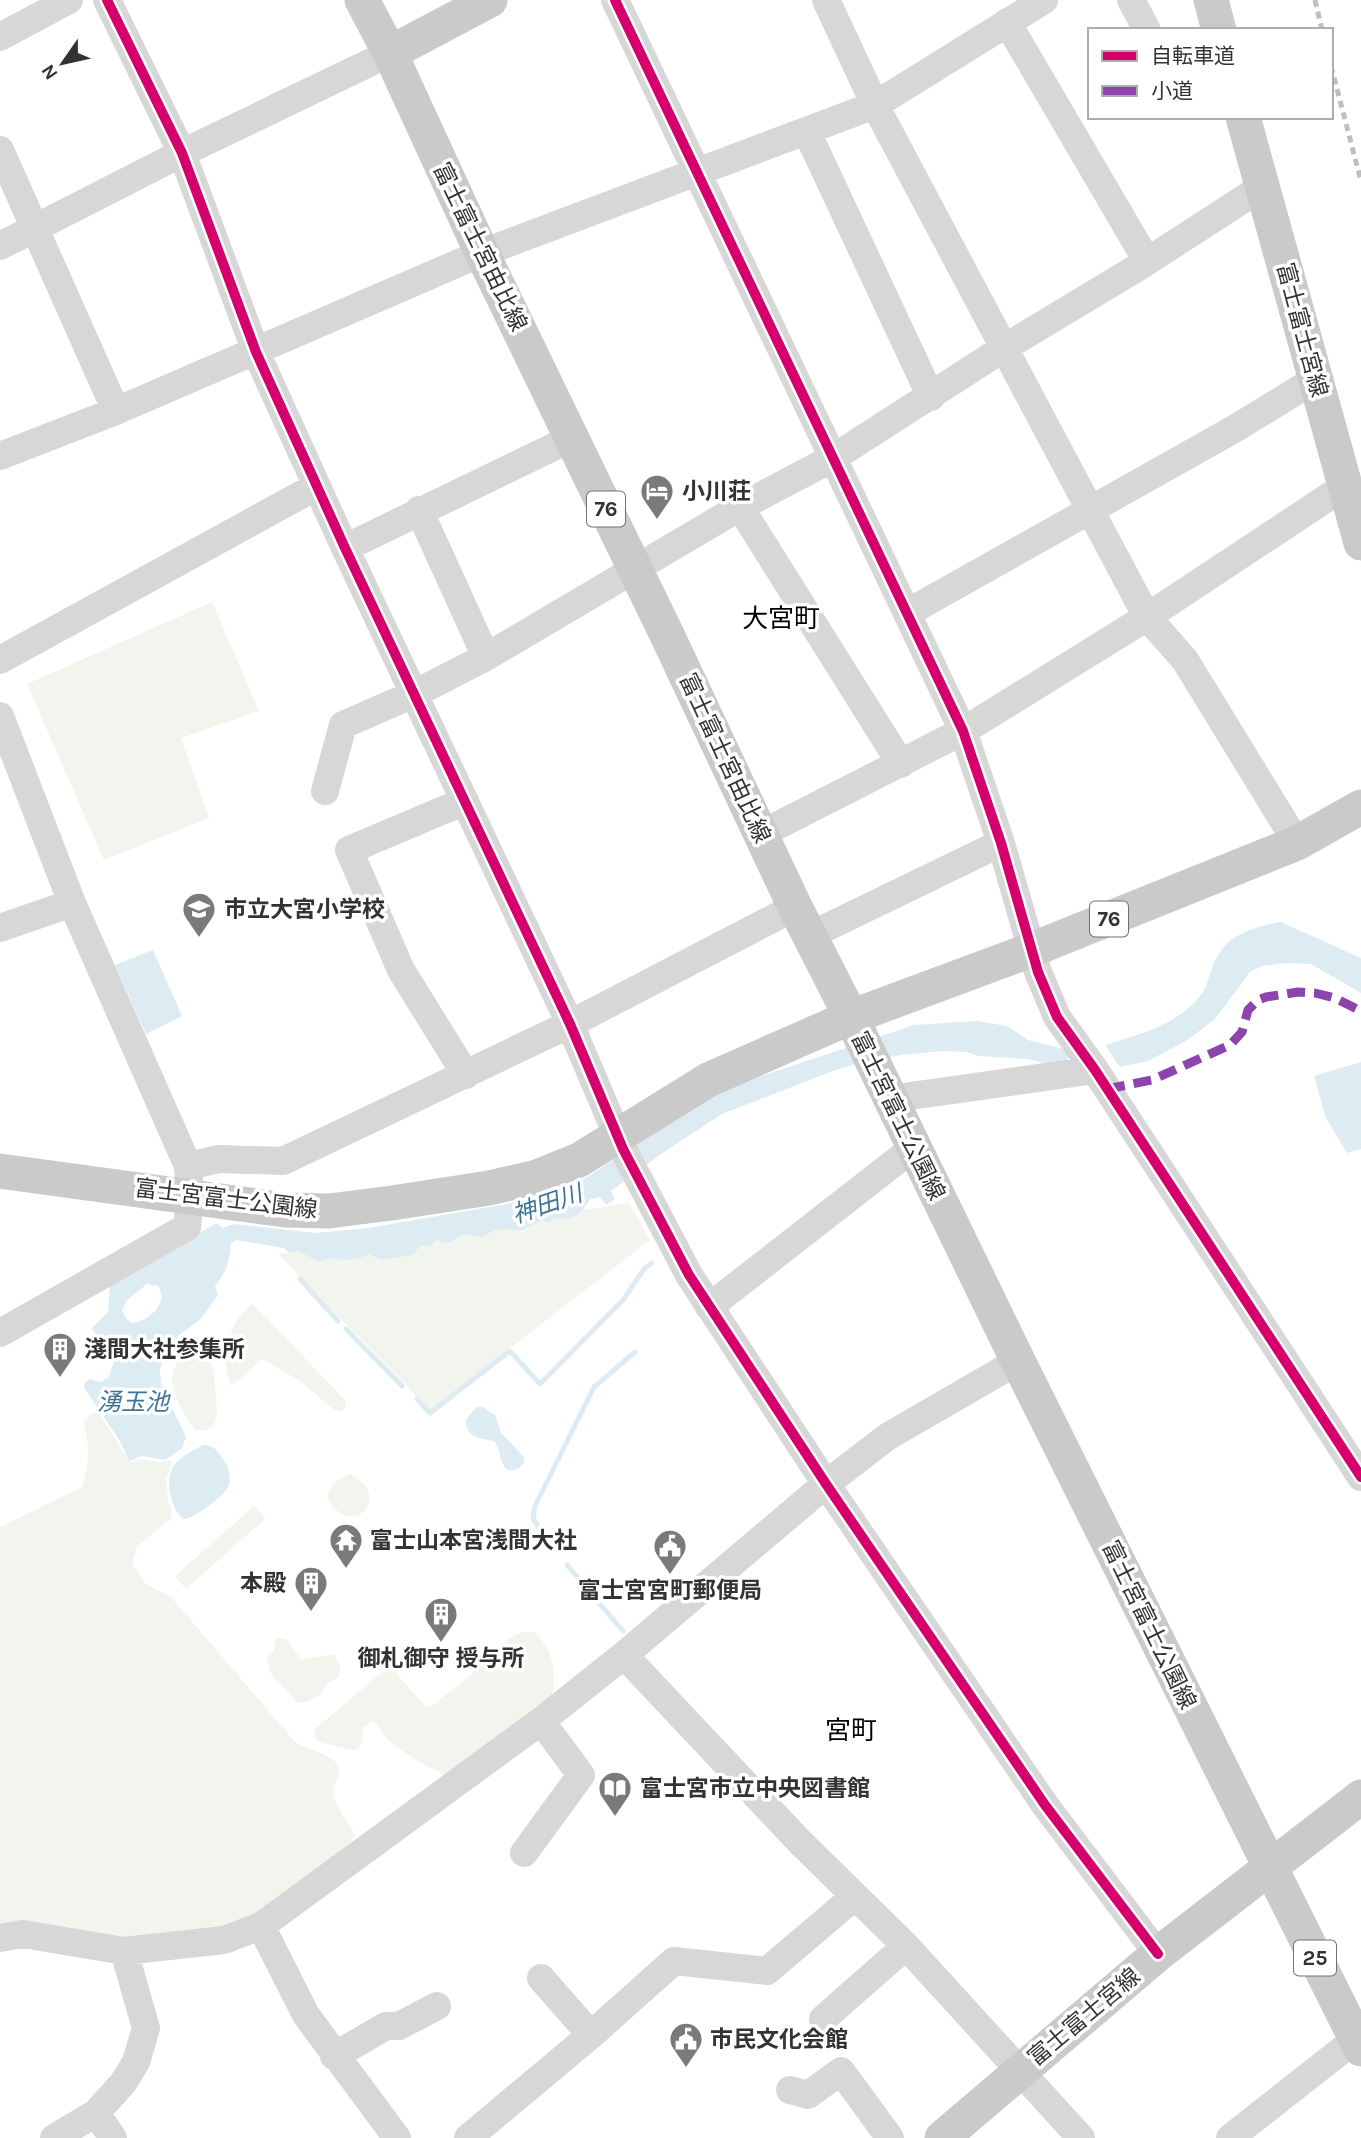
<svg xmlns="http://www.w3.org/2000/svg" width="1361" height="2138" font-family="Karla,'Noto Sans JP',sans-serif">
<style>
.green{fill:#f1f5ed}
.water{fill:#ddebf3;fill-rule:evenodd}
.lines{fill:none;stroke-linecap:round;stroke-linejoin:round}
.stream{stroke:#ddebf3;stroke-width:5}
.minor{stroke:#d7d7d7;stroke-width:28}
.major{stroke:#cacaca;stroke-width:35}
.rail{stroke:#bebebe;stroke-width:5;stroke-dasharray:7 5;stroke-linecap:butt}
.quiet{stroke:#8e44ad;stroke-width:9;stroke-dasharray:18 9;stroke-linecap:butt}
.cycleway-casing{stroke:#fff;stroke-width:15}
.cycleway{stroke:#d6006c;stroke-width:10}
.labels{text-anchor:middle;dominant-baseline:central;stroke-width:7;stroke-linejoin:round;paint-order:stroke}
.shield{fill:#fff;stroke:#707070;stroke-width:2}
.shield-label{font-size:21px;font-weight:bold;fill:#333}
.street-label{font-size:23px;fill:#333;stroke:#fff}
.poi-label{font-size:23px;font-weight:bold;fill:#333;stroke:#fff;text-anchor:start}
.water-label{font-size:24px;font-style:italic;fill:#3f7597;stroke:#fff}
.quarter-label{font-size:26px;fill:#000;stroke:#fff}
</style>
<rect width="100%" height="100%" fill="#fff"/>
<!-- green -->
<path class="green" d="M212,602l47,109 -78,27 28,80 -105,42 -77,-176z
M629,1203l21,37 -220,170 -152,-156z
M253,1304l92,96 1,7 -5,5 -6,-1 -32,-28 -38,-23h-4l-27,24 -3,1c-12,-26 -2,-66 22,-81z
M193,1351c7,1 14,6 18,12 4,7 3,19 4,27 2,17 8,44 -19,40 -12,-14 -31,-45 -21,-63 4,-7 12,-12 18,-16z
M92,1413h7l30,48 3,1c15,-8 22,4 37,-2l3,2 -6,17 2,21 4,12 -1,7 -34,27 -5,18 14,20 25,13 124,145c11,7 38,13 43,23 5,10 -5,18 -5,26 0,14 16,31 22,44l-9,17 -110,75 -112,14 -124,-14v-400l82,-40c8,-22 7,-43 2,-65z
M350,1474c45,24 2,65 -22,26 0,-15 9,-21 22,-26z
M254,1506l11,13 -79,70 -11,-13z
M522,1632h12c21,18 24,47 16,72l-100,73c-20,-9 -48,-23 -63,-39 -6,-6 -6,-12 -14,-17l-10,6 -1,15 -4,7 -6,1 -33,-8 -4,-4v-9l72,-61 6,2 33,37 6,-1 41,-33 35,-34z
M276,1637l12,3 13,20 33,-6 6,11 -1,12 -12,6c-6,14 -15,18 -29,20l-23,-24 -6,-9 -2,-12 7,-7z"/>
<!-- water -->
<path class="water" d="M1281,922l80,36v35l-50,-29 -25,-1 -24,3 -12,6 -35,47 -29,22 -38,20 -28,6 -15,-22c35,-11 76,-21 98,-53 7,-12 8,-28 17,-40 14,-20 39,-26 61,-30z
M153,950l29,66 -36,18 -31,-69z
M976,1021l31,5 21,14 41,10 -1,11 -8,6 -32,-8 -50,-3 -11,-4 -23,-1 -44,4 -59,13 -119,46 -58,38 -53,39 4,8 -9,6 -6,-8 -10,2c-10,17 -16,22 -36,19l-4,5 -8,-3 -20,10 -26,-1 -14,8 -16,-3 -19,9 -11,-3 -5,5 -11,1 -7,9 -32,5 -12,-6 -11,5 -16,1 -8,-2 -15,4 -20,-11 -10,2 -5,-5 -48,-8 -5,3c0,16 -6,32 -16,43l3,9 -17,24 -23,17 -16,26 -2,8 1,15 25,52 -4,11 -17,12 -23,-4 -13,5 -9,-20 -36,-53 1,-6 5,-3 10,3 9,-5 8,-26 -5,-8 -11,-1 -9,-14 16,-16 2,-28 3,-4 104,-57 6,5 10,-4 83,9 52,-5 150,-26 32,-8 36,-16 119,-79 36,-16 173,-58zM147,1284l11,2c11,17 -9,35 -26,37l-5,-3 -5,-9 5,-11z
M1361,1062v87l-14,4 -21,-35 -12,-42z
M481,1406l14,9 6,18 23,24v6c-5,6 -11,9 -18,6 -8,-9 -4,-19 -12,-28 -14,-3 -29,-3 -28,-22l10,-11z
M203,1445c10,0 13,4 18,11 19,27 5,38 -18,54 -7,4 -12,9 -20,9 -13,-11 -20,-41 -7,-56 6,-7 19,-14 27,-18z"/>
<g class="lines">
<!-- stream -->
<path class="stream" d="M300,1279l38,42
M346,1329l56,57
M417,1399l13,14 80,-62 30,33 83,-84 21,-31 8,-6
M545,1539l-12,-21 2,-12 59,-119 41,-35
M567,1565l56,66"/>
<!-- minor -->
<path class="minor" d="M107,0l75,153 74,199 89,196 225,476 53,125 66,126 137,209 219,321 113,149
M615,0l348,731 38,112 37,129 19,45 38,53 266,407
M826,0l49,105 272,512 38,43 112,183
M1131,0l16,30
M1007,22l140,239
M0,37l69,-37
M807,132l124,265
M0,150l116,261
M0,246l182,-93 208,-100
M0,456l116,-45 366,-158 393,-148 169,-105
M740,507l161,257
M419,510l67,147
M345,548l227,-110
M907,613l329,-185 80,-49
M0,660l317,-174
M0,716l72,187 116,263 2,30 -3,31 -187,106
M325,791l18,-66 71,-31 72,-37 254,-150 93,-49 171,-110 136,-82 122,-79
M465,801l-116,49 52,120 65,105
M761,834l202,-103 184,-114 198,-131
M0,928l72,-25
M809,936l192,-93
M889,1099l206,-29
M188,1166l31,-7 64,2 287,-137 225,-117
M709,1307l204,-159
M624,1655l176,187 106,104 175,192
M524,1853l57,-78 -40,-54
M261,1926l45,89 91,123
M0,1938l23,-4 101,17 100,-11 37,-14 280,-205 83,-66 202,-171 61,-47 131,-76
M541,1978l50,57
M823,2019l83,-73
M334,2056l52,-30h13l38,-20
M790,2090l18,5 33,-24 49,67
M96,2113l17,25
M54,2138l42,-25 27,-30 13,-21 10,-34 -22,-77
M468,2138l123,-103 83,-74 93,10 87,-74
M1230,2138l131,-103"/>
<!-- major -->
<path class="major" d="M362,0l28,53 92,200 186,384 127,270 56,110 180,-67 266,-107 64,-36
M1211,0l8,30
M390,53l100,-53
M1243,117l118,426
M0,1171l285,39 44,1 63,-8 97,-15 48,-11 42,-17 129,-80 143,-63 167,344 343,688
M942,2138l216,-184 203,-157"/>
<!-- rail -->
<path class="rail" d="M1315,0l7,30
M1331,66l30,115"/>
<!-- quiet -->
<path class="quiet" d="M1107,1089l45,-9 78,-35 12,-13 6,-22 10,-10 8,-3 32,-5 17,1 20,5 26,13"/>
<defs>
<path id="cycleway" d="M107,0l75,153 74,199 89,196 225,476 53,125 66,126 137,209 219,321 113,149
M615,0l348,731 38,112 37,129 19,45 38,53 266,407"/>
</defs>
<!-- cycleway casing -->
<use href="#cycleway" class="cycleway-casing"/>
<!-- cycleway -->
<use href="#cycleway" class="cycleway"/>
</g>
<!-- icons -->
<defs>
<symbol id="hotel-pin" viewBox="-11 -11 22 30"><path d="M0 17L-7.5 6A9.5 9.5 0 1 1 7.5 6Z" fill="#7a7a7a" stroke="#fff"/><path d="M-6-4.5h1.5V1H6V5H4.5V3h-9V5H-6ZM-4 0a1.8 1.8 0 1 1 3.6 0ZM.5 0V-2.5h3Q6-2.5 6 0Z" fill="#fff"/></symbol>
<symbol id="school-pin" viewBox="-11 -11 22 30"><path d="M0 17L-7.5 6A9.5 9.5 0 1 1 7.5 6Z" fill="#7a7a7a" stroke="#fff"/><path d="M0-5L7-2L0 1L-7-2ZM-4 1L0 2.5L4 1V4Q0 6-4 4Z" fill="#fff"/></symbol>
<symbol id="building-pin" viewBox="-11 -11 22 30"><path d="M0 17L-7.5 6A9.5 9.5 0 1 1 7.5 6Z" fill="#7a7a7a" stroke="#fff"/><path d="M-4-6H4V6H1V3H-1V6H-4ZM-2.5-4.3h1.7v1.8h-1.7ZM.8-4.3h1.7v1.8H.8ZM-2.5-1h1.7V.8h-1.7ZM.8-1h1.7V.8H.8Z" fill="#fff"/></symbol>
<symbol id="temple-pin" viewBox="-11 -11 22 30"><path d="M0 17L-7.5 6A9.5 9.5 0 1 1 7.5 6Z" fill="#7a7a7a" stroke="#fff"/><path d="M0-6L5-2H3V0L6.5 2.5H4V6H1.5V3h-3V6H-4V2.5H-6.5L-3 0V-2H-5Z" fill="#fff"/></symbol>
<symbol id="civic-pin" viewBox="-11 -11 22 30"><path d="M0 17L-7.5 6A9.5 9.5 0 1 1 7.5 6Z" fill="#7a7a7a" stroke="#fff"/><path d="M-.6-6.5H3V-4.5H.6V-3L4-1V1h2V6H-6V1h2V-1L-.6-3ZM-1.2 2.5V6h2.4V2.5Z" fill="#fff"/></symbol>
<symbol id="library-pin" viewBox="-11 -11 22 30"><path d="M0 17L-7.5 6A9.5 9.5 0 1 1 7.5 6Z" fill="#7a7a7a" stroke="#fff"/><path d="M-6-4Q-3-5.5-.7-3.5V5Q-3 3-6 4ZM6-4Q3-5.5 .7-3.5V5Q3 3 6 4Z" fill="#fff"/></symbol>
</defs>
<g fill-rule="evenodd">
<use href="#hotel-pin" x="638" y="472" width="38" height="52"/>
<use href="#school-pin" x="180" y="890" width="38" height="52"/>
<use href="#building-pin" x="41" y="1330" width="38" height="52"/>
<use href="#temple-pin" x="327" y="1521" width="38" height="52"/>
<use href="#civic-pin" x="651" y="1527" width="38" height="52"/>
<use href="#building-pin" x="292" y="1564" width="38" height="52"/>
<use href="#building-pin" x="422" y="1595" width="38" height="52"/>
<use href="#library-pin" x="596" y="1769" width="38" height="52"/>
<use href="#civic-pin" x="667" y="2020" width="38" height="52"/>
</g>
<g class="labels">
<!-- shield labels -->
<g class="shield">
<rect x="587" y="491.5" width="38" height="35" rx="5"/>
<rect x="1090" y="901.5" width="38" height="35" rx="5"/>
<rect x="1294" y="1940.5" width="42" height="35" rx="5"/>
</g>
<g class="shield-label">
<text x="606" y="509">76</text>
<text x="1109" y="919">76</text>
<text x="1315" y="1958">25</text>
</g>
<!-- street labels -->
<g class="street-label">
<text transform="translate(480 247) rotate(64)">富士富士宮由比線</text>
<text transform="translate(1302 330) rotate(75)">富士富士宮線</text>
<text transform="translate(725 758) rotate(65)">富士富士宮由比線</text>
<text transform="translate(898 1116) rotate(64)">富士宮富士公園線</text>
<text transform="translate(226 1199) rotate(7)">富士宮富士公園線</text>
<text transform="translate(1149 1625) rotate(64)">富士宮富士公園線</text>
<text transform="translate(1084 2017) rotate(-40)">富士富士宮線</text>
</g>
<!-- poi labels -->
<g class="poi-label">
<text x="682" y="491">小川荘</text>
<text x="224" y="909">市立大宮小学校</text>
<text x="84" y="1349">淺間大社参集所</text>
<text x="370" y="1540">富士山本宮浅間大社</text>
<text x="286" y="1583" text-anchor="end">本殿</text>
<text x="670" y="1590" text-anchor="middle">富士宮宮町郵便局</text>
<text x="441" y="1658" text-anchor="middle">御札御守 授与所</text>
<text x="640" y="1788">富士宮市立中央図書館</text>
<text x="710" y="2039">市民文化会館</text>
</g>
<!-- water labels -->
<g class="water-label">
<text transform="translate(547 1204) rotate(-19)">神田川</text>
<text x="133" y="1402">湧玉池</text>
</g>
<!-- quarter labels -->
<g class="quarter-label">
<text x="781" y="618">大宮町</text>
<text x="851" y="1730">宮町</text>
</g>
</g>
<!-- legend -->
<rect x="1088" y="28" width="245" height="91" fill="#ffffff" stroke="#adadad" stroke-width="2"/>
<rect x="1102" y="51" width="35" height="10" fill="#d6006c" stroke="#adadad" stroke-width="2"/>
<text x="1151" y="63" font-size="21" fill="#333333">自転車道</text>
<rect x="1102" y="86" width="35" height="10" fill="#8e44ad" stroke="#adadad" stroke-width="2"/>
<text x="1151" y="98" font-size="21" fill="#333333">小道</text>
<!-- north arrow -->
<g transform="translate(63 63) rotate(236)" stroke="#ffffff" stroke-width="5" paint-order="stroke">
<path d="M0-5L12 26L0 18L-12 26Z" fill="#333333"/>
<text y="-10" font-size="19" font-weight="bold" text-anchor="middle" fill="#333333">N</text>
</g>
</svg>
